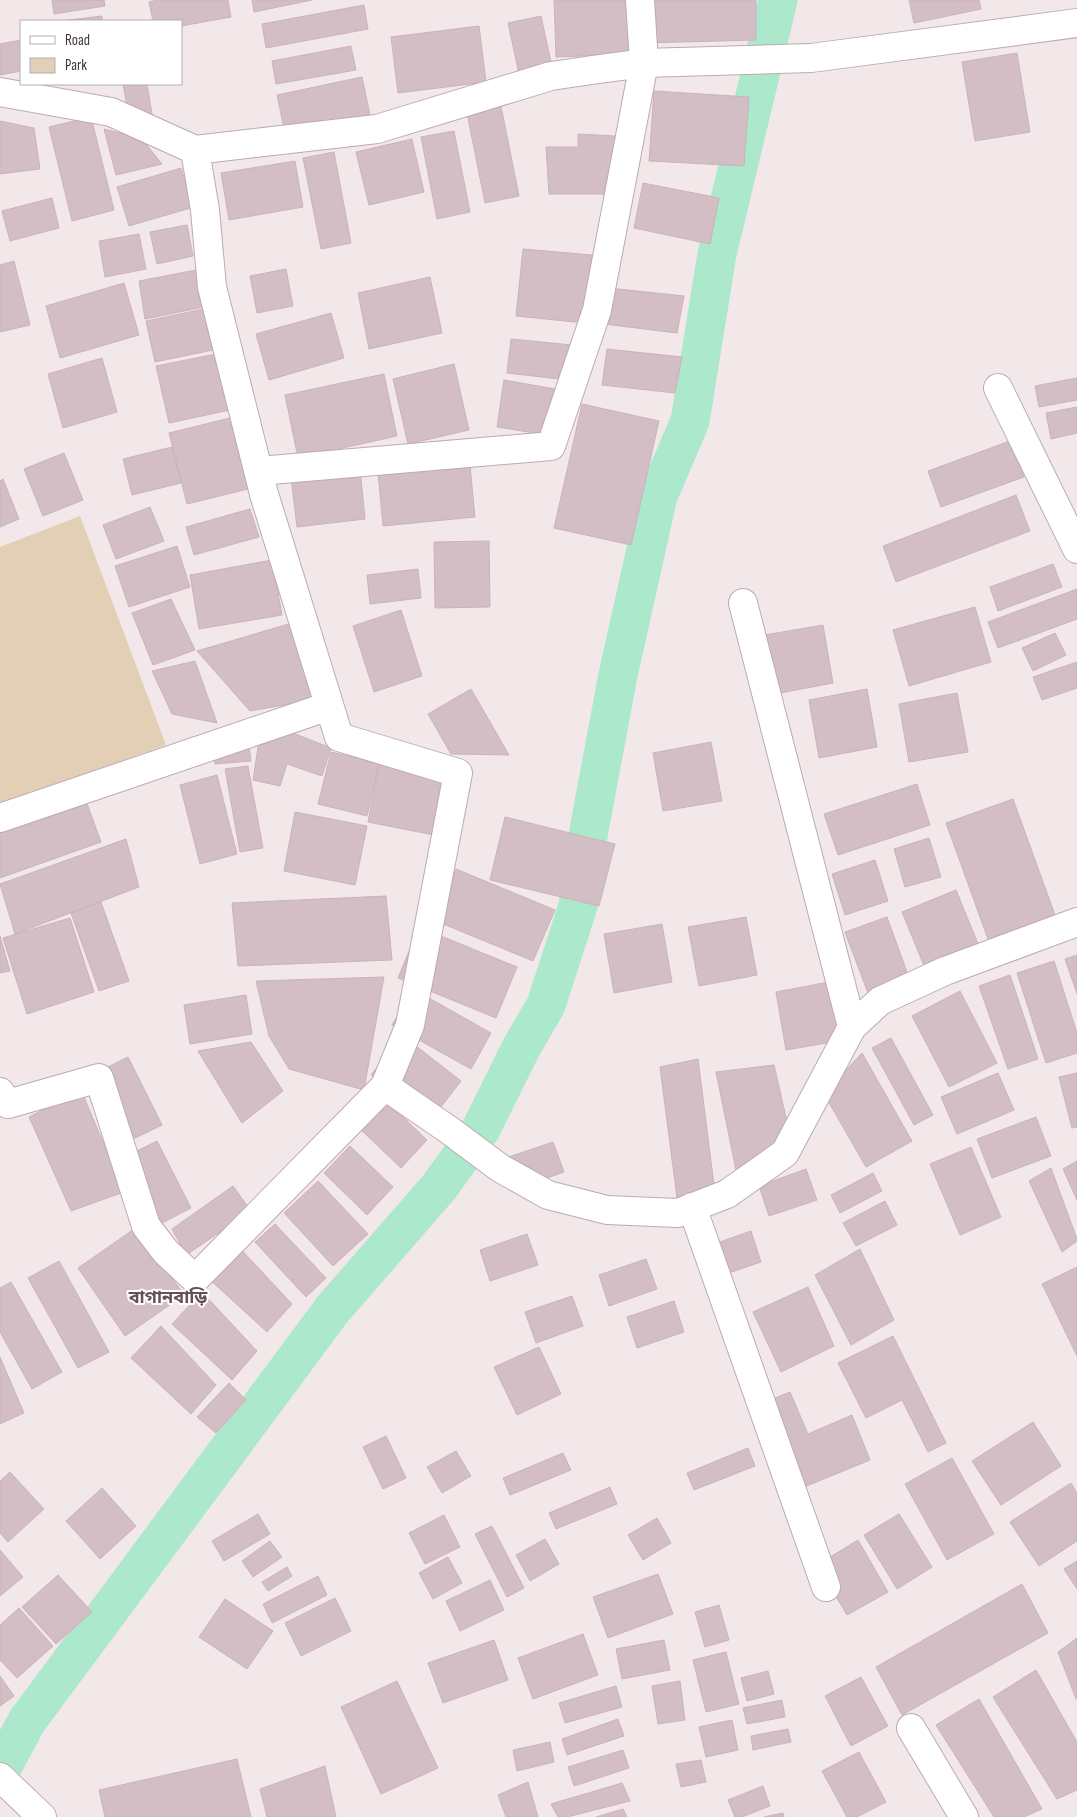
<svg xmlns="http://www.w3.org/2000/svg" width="1077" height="1817" font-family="'Sofia Sans Condensed','Noto Sans Bengali',sans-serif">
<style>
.green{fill:#e2cfb5}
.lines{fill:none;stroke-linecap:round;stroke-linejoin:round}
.canal{stroke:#abe8cc;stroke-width:39}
.building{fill:#d2bec4;stroke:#ccb2b9}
.minor-casing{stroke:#bcabaf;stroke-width:30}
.minor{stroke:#fff;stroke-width:28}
.labels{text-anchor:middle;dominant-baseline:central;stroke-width:4;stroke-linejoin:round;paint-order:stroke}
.neighbourhood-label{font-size:18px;font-weight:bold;fill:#665056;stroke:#fff}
</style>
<rect width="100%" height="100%" fill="#f2e8e9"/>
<!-- green -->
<path class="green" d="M80,516l86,229 -166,59v-257z"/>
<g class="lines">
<!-- canal -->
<path class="canal" d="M0,1771l27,-50 305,-411 107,-123 42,-58 40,-81 25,-43 32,-99 11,-76 29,-155 40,-179 32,-75 27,-167 61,-254"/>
</g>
<!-- building -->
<path class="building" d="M52,0h52l1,6 -51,8z
M157,0h71l3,17 -50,9v-5h-28l-4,-19z
M252,0h60l-58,12z
M554,0h75l2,54 -75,3z
M644,0h112v40l-112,3z
M909,0h70l2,9 -67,14z
M364,5l4,24 -102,19 -4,-24z
M102,16v5h-41z
M541,16l11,51 -33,7 -11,-51z
M479,26l7,56 -88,11 -7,-56z
M21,40v31l-21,4v-31z
M351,46l5,24 -80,14 -4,-23z
M1017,53l13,79 -55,9 -13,-79z
M362,77l8,38 -85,18 -8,-38z
M123,84h24l5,30 -23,3z
M654,91l95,6 -5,69 -95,-5z
M501,106l18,90 -34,7 -18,-90z
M91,117l23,93 -42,11 -23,-94z
M0,121l34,7 6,41 -40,5z
M104,129l38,10 20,25 -46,11z
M454,131l16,81 -33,7 -16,-82z
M578,134l37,2v58h-66l-3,-47h32z
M412,139l12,53 -55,13 -13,-53z
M334,152l17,91 -30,6 -18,-91z
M295,161l8,46 -74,13 -8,-47z
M181,168l13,39 -65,19 -12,-39z
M643,183l76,15 -9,46 -76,-16z
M52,198l7,30 -49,13 -8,-30z
M187,225l6,31 -36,8 -7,-32z
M139,234l7,35 -41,8 -6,-36z
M523,249l69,6 -7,68 -69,-7z
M14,261l16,64 -30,7v-67z
M286,269l7,37 -36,7 -7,-37z
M196,270l8,37 -59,12 -6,-38z
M430,277l12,56 -73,16 -11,-56z
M124,283l15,52 -79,23 -14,-52z
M609,288l75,8 -7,37 -73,-9z
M204,309l9,41 -58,12 -9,-41z
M331,313l13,45 -75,22 -13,-46z
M511,339l61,6 -4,35 -61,-7z
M607,349l75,8 -7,36 -73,-8z
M216,354l14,56 -61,13 -13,-57z
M102,358l15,54 -54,16 -15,-54z
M454,364l15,66 -61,14 -15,-65z
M384,374l13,62 -99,22 -13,-63z
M1077,378v22l-38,7 -4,-21z
M504,380l51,9 -8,46 -50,-8z
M582,404l77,17 -28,124 -77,-17z
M1077,407v26l-26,6 -5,-26z
M234,417l18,71 -65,16 -18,-71z
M1010,441l14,36 -83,30 -13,-36z
M172,447l9,36 -49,12 -9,-36z
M64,453l19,47 -40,16 -19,-47z
M470,465l5,52 -92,9 -5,-53z
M360,468l5,51 -68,8 -6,-50z
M3,479l16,40 -19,8v-46z
M1016,495l14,36 -134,51 -13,-36z
M150,507l14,34 -48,18 -13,-34z
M250,509l9,28 -65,18 -8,-28z
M489,541l1,66 -55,1 -1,-66z
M177,546l13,41 -61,20 -14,-41z
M272,560l10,55 -83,14 -9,-54z
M1053,564l9,23 -64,24 -8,-24z
M418,569l3,29 -51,6 -3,-29z
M1077,589v30l-79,29 -10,-26z
M171,599l24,51 -42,15 -21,-52z
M975,607l16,55 -82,24 -16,-56z
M401,610l21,66 -48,16 -21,-66z
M292,623l27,76 -69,12 -53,-60z
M823,625l10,58 -58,11 -10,-59z
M1055,633l11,22 -33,16 -11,-23z
M195,661l22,62 -45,-9 -20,-43z
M1077,662v26l-35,12 -9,-23z
M471,689l38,66 -58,-1 -23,-40z
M867,689l10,58 -58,11 -10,-58z
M957,693l11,59 -59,10 -10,-58z
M280,728l51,20 -9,28 -35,-12 -7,22 -27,-6 7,-46z
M711,742l11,59 -59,10 -10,-58z
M249,746l2,15 -36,3 -2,-15z
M331,752l48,11 -12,53 -49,-12z
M379,763l72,14 -12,59 -71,-14z
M248,766l15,82 -23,4 -15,-83z
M217,775l20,79 -37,10 -20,-79z
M917,784l13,41 -92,30 -14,-41z
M85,798l16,44 -101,36v-49z
M1013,799l42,116 -67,24 -42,-116z
M295,812l72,14 -12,59 -71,-14z
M505,817l110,27 -16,62 -109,-26z
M929,838l12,39 -36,10 -11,-38z
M126,839l13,48 -124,47 -15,-50z
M875,860l13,41 -43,14 -13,-41z
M456,869l99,41 -22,51 -97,-40z
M956,890l27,66 -54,22 -27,-66z
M386,896l6,64 -154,6 -6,-63z
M101,902l28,79 -30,10 -28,-78z
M746,917l11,58 -58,11 -11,-59z
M887,917l25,69 -41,15 -26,-69z
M70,918l24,74 -67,22 -24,-76z
M662,924l10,58 -58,11 -10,-59z
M419,927l98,40 -21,51 -98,-40z
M0,936l10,35 -10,2z
M1077,955v39l-12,-35z
M1054,961l23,72v20l-31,10 -29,-90z
M1010,975l28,84 -30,10 -29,-83z
M384,977l-20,113 -75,-21 -20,-33 -13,-55z
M834,981l10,59 -58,10 -10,-58z
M413,989l78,44 -20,36 -79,-44z
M960,991l37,72 -48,24 -37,-71z
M246,995l6,39 -62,10 -6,-39z
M402,1035l59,46 -31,40 -59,-46z
M891,1038l42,77 -19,10 -42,-77z
M251,1042l32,49 -41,32 -44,-72z
M862,1053l50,88 -46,26 -42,-73z
M128,1057l34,68 -31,15 -33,-68z
M698,1059l16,126 -37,13 -17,-131z
M774,1065l14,61 -50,54 -22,-108z
M998,1073l16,37 -57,24 -16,-37z
M1077,1073v54l-5,1 -13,-51z
M81,1090l43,102 -53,19 -42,-94z
M384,1099l43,41 -26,28 -44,-42z
M1036,1117l15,39 -59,22 -15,-39z
M157,1141l34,67 -31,16 -33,-68z
M553,1142l11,30 -48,17 -10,-31z
M350,1146l43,41 -26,28 -43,-42z
M971,1147l30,70 -41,18 -30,-71z
M1077,1161v39l-14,-31z
M1051,1168l26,71v2l-15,11 -33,-71z
M806,1169l11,31 -48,16 -10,-30z
M873,1173l9,18 -42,22 -9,-18z
M318,1181l50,53 -35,32 -49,-53z
M233,1186l18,25 -65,44 -14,-26z
M885,1201l12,24 -41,21 -13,-23z
M275,1224l51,54 -20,19 -51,-55z
M137,1227l47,68 -59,41 -47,-68z
M751,1231l10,31 -47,16 -11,-30z
M527,1234l11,31 -48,16 -10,-31z
M237,1245l55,59 -25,28 -60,-55z
M860,1249l34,71 -43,25 -36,-70z
M646,1259l11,30 -48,17 -10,-31z
M59,1261l50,91 -31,16 -50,-90z
M1077,1267v89l-35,-72z
M11,1282l51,90 -30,17 -32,-57v-44z
M808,1287l26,59 -53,26 -28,-60z
M202,1292l55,59 -25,29 -60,-56z
M572,1296l11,30 -47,17 -11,-31z
M674,1301l10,31 -47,16 -10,-31z
M161,1326l55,59 -25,29 -60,-56z
M893,1336l53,107 -18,9 -26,-52 -36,18 -28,-55z
M539,1347l22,47 -44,21 -23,-48z
M0,1357l24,56 -24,11z
M229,1383l17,17 -30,33 -19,-16z
M790,1392l18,42 44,-19 18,45 -73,30 -37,-86z
M1033,1422l28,44 -60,39 -29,-44z
M386,1436l20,42 -23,11 -20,-42z
M748,1448l7,18 -61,24 -7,-17z
M456,1451l15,25 -29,17 -15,-26z
M563,1453l8,17 -61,25 -7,-17z
M952,1458l42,76 -47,26 -42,-76z
M10,1472l34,37 -36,33 -8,-9v-52z
M1071,1483l6,10v48l-38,25 -29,-44z
M610,1487l7,17 -61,25 -7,-16z
M102,1488l34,38 -36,33 -34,-38z
M258,1514l12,20 -46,27 -12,-20z
M899,1514l33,53 -35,22 -33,-54z
M444,1515l16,32 -35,17 -16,-31z
M657,1518l14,25 -28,17 -15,-25z
M492,1526l32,62 -17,9 -32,-63z
M545,1539l14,25 -29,17 -14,-26z
M858,1540l30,52 -41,23 -30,-50z
M270,1541l12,16 -29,20 -11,-16z
M0,1550l23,27 -23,19z
M448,1557l14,26 -29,16 -14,-26z
M1077,1561v28l-13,-20z
M287,1567l5,9 -24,15 -6,-9z
M658,1574l15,40 -65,24 -15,-41z
M58,1575l34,37 -36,32 -34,-37z
M318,1576l9,19 -55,28 -9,-19z
M490,1580l14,30 -44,21 -14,-30z
M1022,1584l26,49 -146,82 -26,-48z
M335,1598l16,33 -50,25 -16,-33z
M225,1599l48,32 -26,38 -48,-32z
M719,1605l10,35 -24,7 -10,-35z
M19,1608l34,38 -36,32 -17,-18v-35z
M583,1634l15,41 -65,24 -15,-41z
M1077,1638v61h-1l-18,-47z
M494,1640l14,40 -65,23 -15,-40z
M664,1640l6,30 -48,9 -6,-30z
M726,1652l13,52 -33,8 -13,-52z
M1036,1670l41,72v48l-20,9 -64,-102z
M768,1671l6,23 -27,7 -6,-23z
M0,1676l14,20 -14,10z
M861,1677l27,49 -37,20 -26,-50z
M397,1681l41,87 -57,26 -40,-87z
M680,1681l5,39 -27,4 -6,-38z
M616,1686l6,21 -57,16 -6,-20z
M979,1699l63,110 -18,8h-30l-58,-92z
M782,1700l3,17 -38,7 -4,-16z
M618,1719l6,17 -57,19 -5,-16z
M732,1720l6,30 -32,7 -7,-30z
M788,1729l3,13 -38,8 -2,-14z
M550,1742l4,20 -37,9 -4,-21z
M623,1750l6,18 -55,18 -6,-19z
M859,1752l27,50 -29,15h-10l-25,-46z
M237,1759l14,58h-146l-6,-27z
M701,1760l5,22 -25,5 -5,-23z
M325,1766l11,51h-69l-7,-28z
M528,1782l10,35h-32l-8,-22z
M622,1783l8,18 -63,16h-9l-7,-13z
M763,1786l7,20 -28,11h-7l-7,-17z
M623,1809l4,8h-31z
M783,1813l1,4h-20z"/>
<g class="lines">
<defs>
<path id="minor" d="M0,92l111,20 84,38 182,-21 174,-53 41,-6 52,-7 167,-5 266,-35
M195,150l10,60 7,77 52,207 75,243 119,36 -48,252 -25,61
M998,388l79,161
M259,471l292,-25 46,-136 47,-247 -4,-63
M743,603l109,424
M0,818l329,-112
M0,1092l8,12 91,-26 47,148 20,26 29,27 190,-193 64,44 51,38 48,27 59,15 71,3 49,-19 58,-41 67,-126 28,-26 65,-30 132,-49
M692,1207l134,380
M911,1728l53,89
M0,1777l42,40"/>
</defs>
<!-- minor casing -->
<use href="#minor" class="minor-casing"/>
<!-- minor -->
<use href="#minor" class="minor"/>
</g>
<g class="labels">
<!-- neighbourhood labels -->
<g class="neighbourhood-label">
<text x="168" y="1297">বাগানবাড়ি</text>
</g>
</g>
<!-- legend -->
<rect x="20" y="20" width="162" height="65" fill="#ffffff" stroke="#b4afb1"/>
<rect x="30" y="36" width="25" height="8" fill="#ffffff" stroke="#b4afb1"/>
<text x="65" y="45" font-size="15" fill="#44373b">Road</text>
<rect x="30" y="58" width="25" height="15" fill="#e2cfb5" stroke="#b4afb1"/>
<text x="65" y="70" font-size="15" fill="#44373b">Park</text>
</svg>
